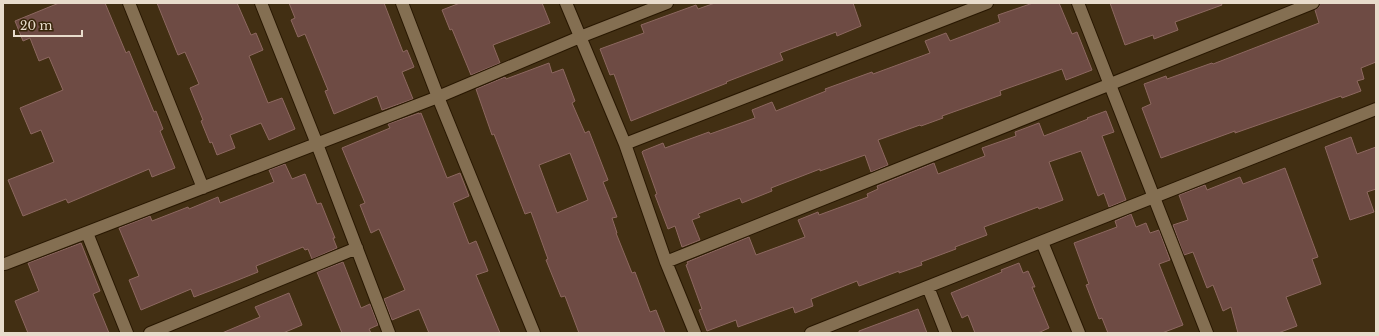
<svg xmlns="http://www.w3.org/2000/svg" width="1379" height="336" font-family="'Libre Baskerville',serif">
<style>
.building{fill:#6e4b44;stroke:#8d6860;fill-rule:evenodd}
.lines{fill:none;stroke-linecap:round;stroke-linejoin:round}
.street-casing{stroke:#281700;stroke-width:14}
.street{stroke:#846f52;stroke-width:12}
</style>
<rect width="100%" height="100%" fill="#422f13"/>
<!-- building -->
<path class="building" d="M59,3h46l21,50 3,-2 25,61 2,-1 7,18 -3,2 15,37 -23,9 -3,-8 -81,34 -2,-4 -43,17 -15,-36 46,-18 -13,-32 -10,4 -11,-26 43,-18 -14,-33 -10,4 -9,-23 -7,3 -8,-20z
M157,3h80l14,32 5,-2 7,17 -14,6 19,47 14,-5 13,31 -26,11 -8,-17 -31,12 5,13 -18,7 -5,-13 -2,1 -9,-22 2,-1 -13,-32 9,-4 -14,-32 -7,3z
M289,3h95l19,49 4,-2 7,17 -12,5 11,27 -31,11 -5,-14 -43,18 -9,-23 3,-1 -23,-56 -7,3 -7,-17 4,-2z
M460,3h82l8,20 -57,22 7,18 -29,12 -19,-46 -2,1 -8,-20z
M715,3h138l8,23 -24,10 -1,-4 -56,21 3,7 -57,22 1,1 -96,38 -17,-47 -4,1 -10,-26 44,-16 -3,-8 55,-20 2,4z
M1033,3h26l13,31 5,-2 15,38 -26,10 -4,-11 -62,22 1,4 -59,21 1,2 -22,8 -1,-1 -42,15 10,25 -17,7 -6,-17 -45,16v-2l-49,19 1,3 -30,12 -2,-5 -42,16 2,3 -8,3 8,20 -18,7 -7,-21 -7,3 -13,-34 2,-1 -15,-42 1,-1 20,-8 2,5 44,-16 1,2 45,-16 -3,-8 20,-8 4,9 50,-20 -1,-2 47,-17 1,2 57,-21 -5,-12 21,-8 4,8 50,-19 -2,-7z
M1110,3h111l1,2 -47,17 3,8 -24,9 -1,-4 -28,10z
M1320,3h56v59l-15,6 3,11 -7,2 4,10 -19,7 -1,-2 -106,37v-2l-74,27 -19,-50 9,-4 -7,-20 22,-8 1,3 45,-16 1,1 106,-41 -4,-13 4,-3z
M549,63l3,10 11,-4 12,32 -3,2 13,30 4,-2 19,49 -5,2 14,35 -5,1 5,15h-1l16,40 3,-1 15,40 6,-2 9,23h-86l-14,-37 -4,1 -15,-37 2,-1 -17,-47 -6,2 -31,-80 -2,1 -16,-46 29,-12 1,2zM570,153l18,47 -31,13 -18,-48z
M1106,111l8,21 -12,4 24,64 -17,7 -5,-14 -6,3 -17,-45 -32,11 14,38 -24,9 -1,-2 -54,20 3,8 -32,12 1,2 -35,13 1,3 -23,8v-2l-40,15 -2,-5 -46,18 2,7 -18,7 -2,-6 -55,20 -2,-7 -29,11 -8,-21 3,-1 -16,-44 2,-1 -1,-2 62,-25 7,18 49,-18 -7,-17 20,-8 1,3 49,-18 -1,-3 11,-5 -1,-3 57,-23 4,11 47,-18 -3,-8 34,-12 -1,-4 24,-9 5,13 44,-17 -1,-1z
M419,113v1l2,-1 26,65 13,-5 9,23 -16,7 16,41 7,-3 12,30 -12,4 24,58h-71l-10,-24 -27,11 -8,-21 21,-9 -26,-61 -8,4 -11,-28 5,-2 -23,-55 48,-20 -2,-4z
M1351,137l6,17 19,-7v42l-9,3 7,20 -24,8 -25,-73z
M285,164l7,15 13,-5 12,30 4,-1 14,35h-2l4,10 -25,11 -4,-10 -3,1 -2,-3 -47,19 2,6 -25,10 -39,15 -3,-8 -50,21 -12,-30 10,-4 -20,-48 31,-12 2,5 36,-14 1,2 29,-12 2,6 54,-21 -5,-12z
M1285,168l33,89 -6,2 9,25 -35,13 11,29 -19,7h-40l-7,-26 -8,4 -10,-26 -6,3 -14,-36 -9,3 -11,-30 15,-5 -9,-25 26,-10 2,5 33,-13 3,7z
M1131,214l5,13 10,-4 4,10 9,-3 11,30 -11,4 24,61 -21,8h-54l-6,-15 -3,1 -13,-34 3,-1 -15,-41 43,-16 -2,-6z
M81,243l19,48 -7,3 16,39h-81l-13,-32 24,-10 -11,-28z
M343,262l18,46 9,-4 8,21 -9,4 2,4h-29l-25,-61z
M1019,263l4,10 5,-2 7,16h-3l17,41 -11,5h-63l-7,-18 -6,3 -11,-25 51,-21 -1,-2z
M289,293l13,32 -19,8h-61l38,-16 -5,-10z
M918,309l9,24h-68v-2z"/>
<g class="lines">
<defs>
<path id="street" d="M129,3l74,185
M261,3l56,141 72,189
M402,3l36,94 96,236
M566,3l59,141 41,118 29,71
M1078,3l129,330
M625,144l362,-141
M87,233l40,100
M1042,242l37,91
M666,262l647,-259
M5,264l433,-167 142,-60 87,-34
M928,287l18,46
M150,333l207,-85
M811,333l565,-224"/>
</defs>
<!-- street casing -->
<use href="#street" class="street-casing"/>
<!-- street -->
<use href="#street" class="street"/>
</g>
<!-- border -->
<rect width="1379" height="336" fill="none" stroke="#e8dccc" stroke-width="8"/>
<!-- scale -->
<path d="M14 30v6h68v-6" fill="none" stroke="#e8dccc" stroke-width="2"/>
<text x="20" y="30" font-size="12" fill="#e8dccc" stroke="#372509" stroke-width="3" paint-order="stroke">20 m</text>
</svg>
